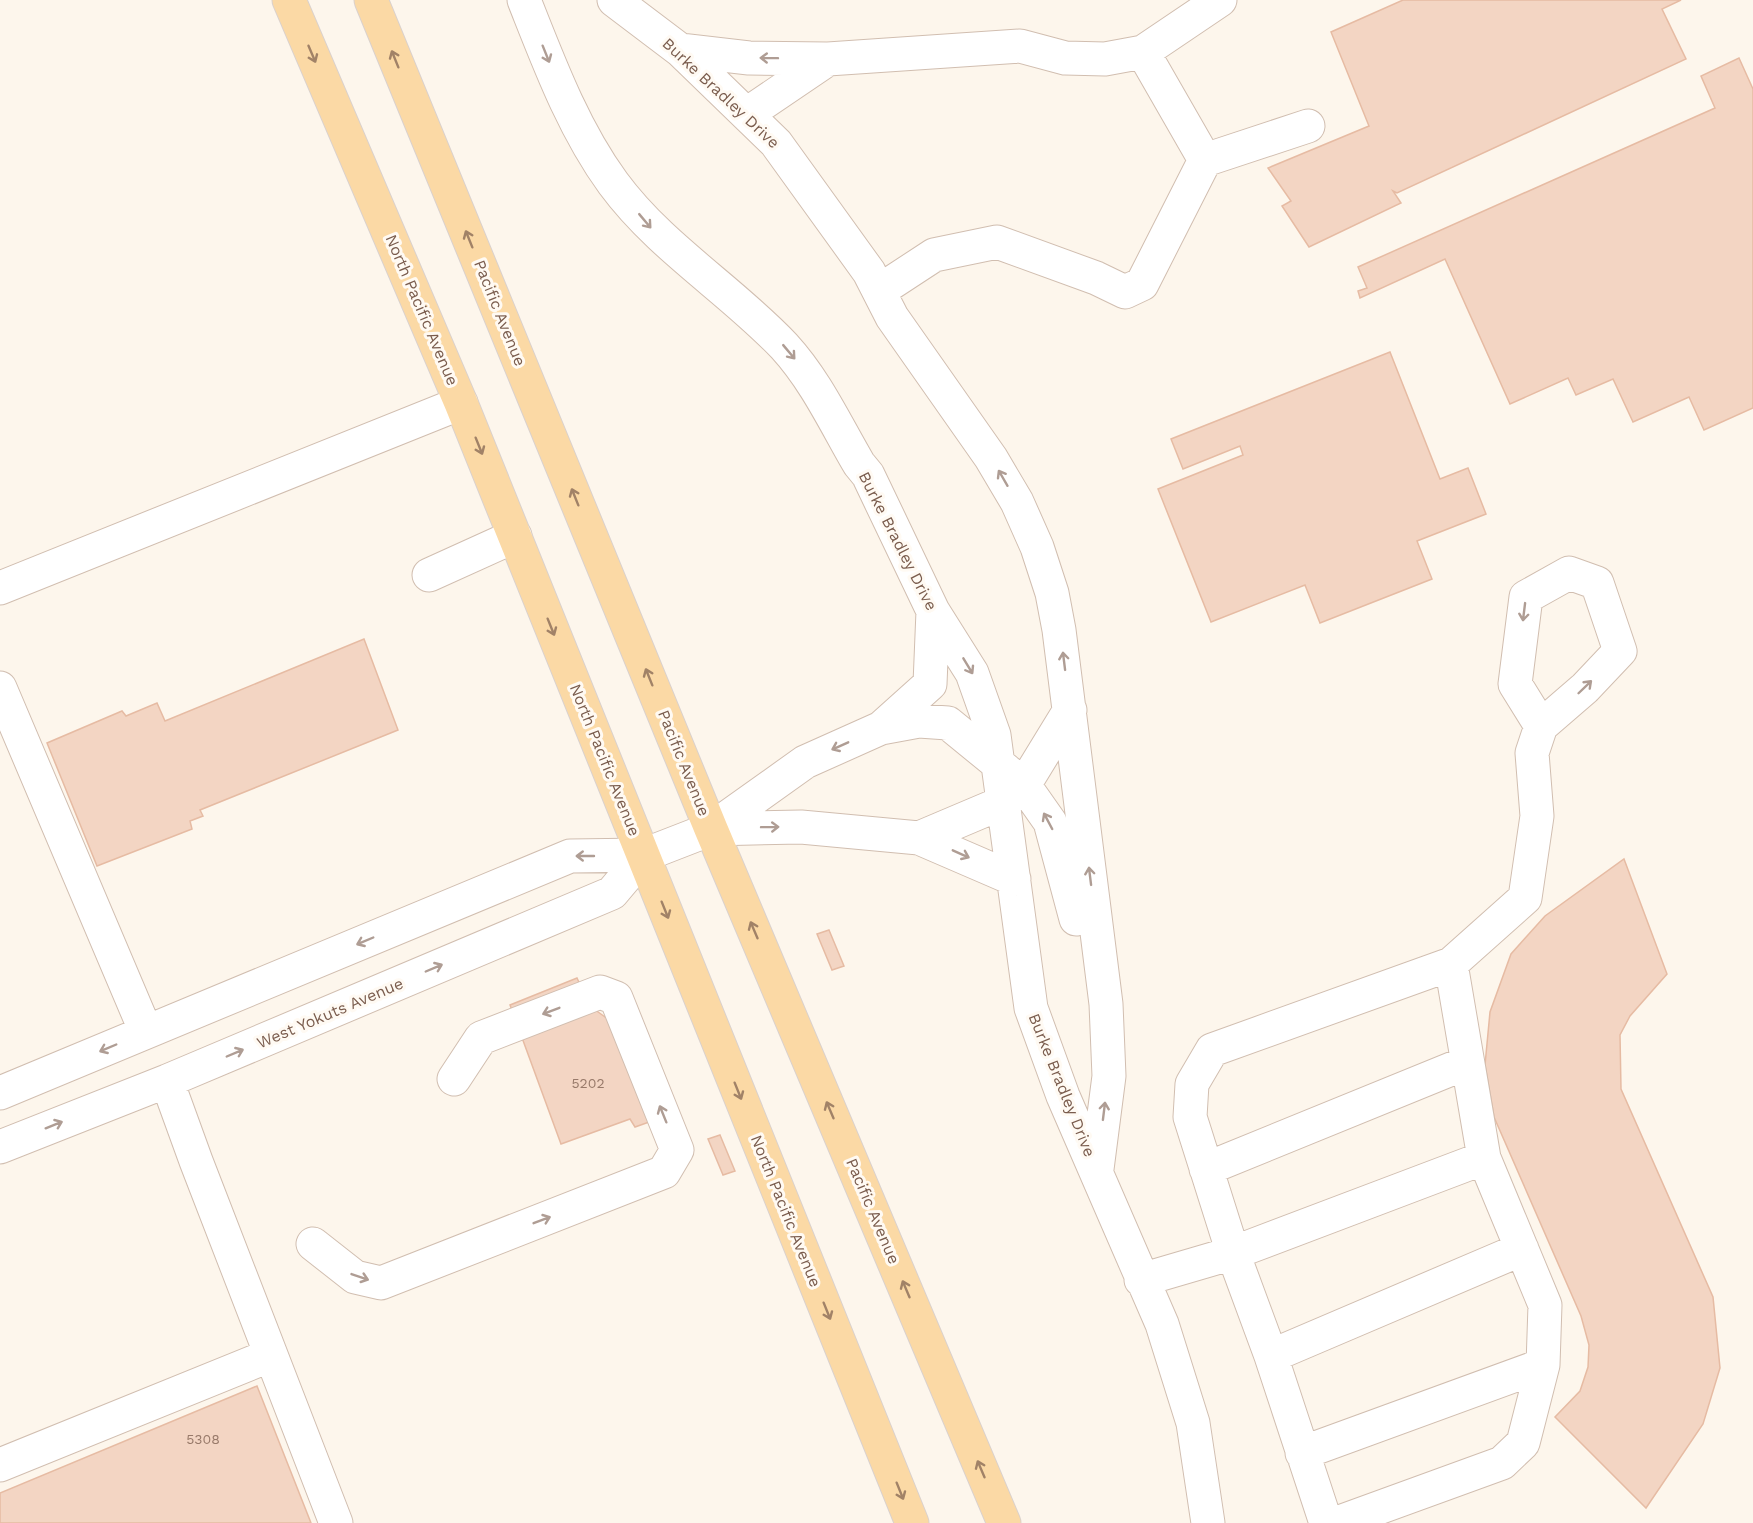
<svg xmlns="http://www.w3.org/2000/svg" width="1753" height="1523" font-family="'Work Sans',sans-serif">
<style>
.building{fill:#f3d5c3;stroke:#e6bba3;stroke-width:1.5}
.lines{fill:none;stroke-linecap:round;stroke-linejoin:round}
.minor-casing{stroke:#d1beb0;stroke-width:35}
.major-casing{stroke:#dad1cd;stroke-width:35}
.minor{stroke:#fff;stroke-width:33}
.major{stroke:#fbd9a5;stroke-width:33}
.oneway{stroke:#a18267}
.oneway2{stroke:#af9d94}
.labels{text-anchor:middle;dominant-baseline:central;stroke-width:6;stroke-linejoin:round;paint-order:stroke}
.number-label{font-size:14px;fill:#987a6a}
.street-label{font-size:16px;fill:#7a5c4d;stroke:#fffaf3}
</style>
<rect width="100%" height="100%" fill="#fdf6ec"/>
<!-- building -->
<path class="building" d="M1403,0h278l-19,9 24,50 -289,134 -4,-2 8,12 -92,44 -27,-41 9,-5 -23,-33 101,-42 -38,-94z
M1739,58l14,31v319l-49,22 -15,-33 -56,25 -20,-43 -37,16 -8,-17 -58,26 -65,-145 -85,39 -2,-7 9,-3 -9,-21 357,-159 -14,-32z
M1390,352l50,127 28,-11 18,46 -69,27 15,38 -112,44 -15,-38 -94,37 -53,-133 85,-34 -3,-9 -57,23 -12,-30z
M364,639l34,91 -198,80 3,6 -13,5 2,8 -95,37 -50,-123 75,-32 4,5 31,-13 8,18z
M1624,859l43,115 -37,42 -10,19 1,54 92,208 7,71 -17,56 -57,84 -91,-91 25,-26 8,-24 1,-22 -8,-29 -87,-199 -9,-52 5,-53 21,-58 34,-38z
M829,930l15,36 -12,4 -15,-36z
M577,978l13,28 15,11 29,-11 18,115 -17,6 -5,-8 -69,25 -51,-139z
M720,1135l15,36 -12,4 -15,-36z
M257,1386l54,137h-311v-30z"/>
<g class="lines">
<defs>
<path id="minor" d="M524,0c25,63 49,128 89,183 47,64 117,106 171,163 32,35 51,77 75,118l9,11 65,136 39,62 22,62 37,273 32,88 99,228 31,99 15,100
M614,0l66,50 96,93 93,129 23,45 99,141 26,44 20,45 15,46 7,37 47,374 3,72 -12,93
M680,50l69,8 79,1 192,-13 45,12 40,1 38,-7 77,-52
M1143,52l62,108 103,-34
M747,114l81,-55
M879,291l55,-36 63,-13 99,36 29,14 17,-8 63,-124
M429,575l86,-39
M0,588l461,-185
M0,688l146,344
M881,728l38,-7 29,2 76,62 26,37 26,97
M711,829l90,-2 118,11 95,41
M919,838l85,-36 20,-17 46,-75
M1451,964l74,-66 12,-82 -5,-63 9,-27 44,-38 35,-37 -23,-68 -28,-10 -43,24 -11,87 26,42
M167,1081l29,80 140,362
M0,1093l570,-237 74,-1 67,-26 94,-67 76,-34 49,-44 3,-73
M0,1147l167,-66 445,-188 32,-38
M1206,1169l260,-106
M313,1244l42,33 26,6 283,-111 13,-22 -61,-152 -16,-6 -119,46 -27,41
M1141,1280l92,-27 251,-95
M1271,1356l251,-107
M1302,1453l241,-88
M0,1465l271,-110
M1326,1523l-55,-167 -38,-103 -43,-136 2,-33 20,-34 239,-86 33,194 61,147 -2,60 -20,78 -21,20 -165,60"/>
<path id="major" d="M289,0l172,403 451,1120
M371,0l340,829 293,694"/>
</defs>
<!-- minor casing -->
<use href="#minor" class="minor-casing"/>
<!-- major casing -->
<use href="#major" class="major-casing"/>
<!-- minor -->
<use href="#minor" class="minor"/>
<!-- major -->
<use href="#major" class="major"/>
</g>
<!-- one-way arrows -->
<defs><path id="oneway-shaft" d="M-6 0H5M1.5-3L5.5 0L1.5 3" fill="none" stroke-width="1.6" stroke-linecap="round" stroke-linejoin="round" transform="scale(1.5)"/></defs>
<g class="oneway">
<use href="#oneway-shaft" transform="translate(312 54) rotate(67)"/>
<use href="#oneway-shaft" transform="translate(395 59) rotate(-112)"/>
<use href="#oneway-shaft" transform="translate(469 239) rotate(-112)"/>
<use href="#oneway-shaft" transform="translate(479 446) rotate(68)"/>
<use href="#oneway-shaft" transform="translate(575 497) rotate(-112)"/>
<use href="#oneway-shaft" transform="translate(551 627) rotate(68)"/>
<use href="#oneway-shaft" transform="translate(649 677) rotate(-112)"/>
<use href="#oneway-shaft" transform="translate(665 910) rotate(68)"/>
<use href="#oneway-shaft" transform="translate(754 930) rotate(-113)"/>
<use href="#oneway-shaft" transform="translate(738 1091) rotate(68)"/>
<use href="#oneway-shaft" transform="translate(830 1110) rotate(-113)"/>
<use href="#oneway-shaft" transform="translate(906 1289) rotate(-113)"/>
<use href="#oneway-shaft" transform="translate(827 1311) rotate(68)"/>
<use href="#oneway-shaft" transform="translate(981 1469) rotate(-113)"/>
<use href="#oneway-shaft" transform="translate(900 1491) rotate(68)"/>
</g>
<g class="oneway2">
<use href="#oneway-shaft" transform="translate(546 54) rotate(68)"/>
<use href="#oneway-shaft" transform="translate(769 58) rotate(-179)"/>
<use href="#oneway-shaft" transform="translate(645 221) rotate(50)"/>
<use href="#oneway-shaft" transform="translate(789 352) rotate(50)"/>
<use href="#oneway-shaft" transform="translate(1003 478) rotate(-120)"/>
<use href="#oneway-shaft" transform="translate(1524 612) rotate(97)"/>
<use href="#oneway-shaft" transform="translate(1064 661) rotate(-97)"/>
<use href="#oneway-shaft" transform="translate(968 666) rotate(59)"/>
<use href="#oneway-shaft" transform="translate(1585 687) rotate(-44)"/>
<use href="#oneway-shaft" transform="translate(840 746) rotate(156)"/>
<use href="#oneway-shaft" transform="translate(1048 821) rotate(-118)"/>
<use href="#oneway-shaft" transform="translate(770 827) rotate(-1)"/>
<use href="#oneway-shaft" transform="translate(961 854) rotate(24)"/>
<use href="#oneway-shaft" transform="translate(585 856) rotate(180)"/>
<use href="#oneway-shaft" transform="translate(1090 876) rotate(-97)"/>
<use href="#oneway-shaft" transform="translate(365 941) rotate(157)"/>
<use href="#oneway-shaft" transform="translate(434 968) rotate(-23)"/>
<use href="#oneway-shaft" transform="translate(551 1011) rotate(159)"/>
<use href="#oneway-shaft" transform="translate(108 1048) rotate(157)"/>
<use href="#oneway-shaft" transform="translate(235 1053) rotate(-23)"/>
<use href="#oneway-shaft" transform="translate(1104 1111) rotate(-83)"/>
<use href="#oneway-shaft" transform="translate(663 1114) rotate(-112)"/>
<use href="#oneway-shaft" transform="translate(54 1125) rotate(-22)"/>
<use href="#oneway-shaft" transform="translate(542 1220) rotate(-21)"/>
<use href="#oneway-shaft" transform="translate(360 1277) rotate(19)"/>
</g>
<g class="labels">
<!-- number labels -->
<g class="number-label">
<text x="588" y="1083">5202</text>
<text x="203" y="1439">5308</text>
</g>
<!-- street labels -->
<g class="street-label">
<text transform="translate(721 93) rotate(43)">Burke Bradley Drive</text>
<text transform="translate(422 310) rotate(67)">North Pacific Avenue</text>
<text transform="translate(500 313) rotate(68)">Pacific Avenue</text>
<text transform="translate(898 541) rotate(63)">Burke Bradley Drive</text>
<text transform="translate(605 760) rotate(68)">North Pacific Avenue</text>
<text transform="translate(684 763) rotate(68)">Pacific Avenue</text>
<text transform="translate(330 1013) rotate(-23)">West Yokuts Avenue</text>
<text transform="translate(1062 1085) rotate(68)">Burke Bradley Drive</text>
<text transform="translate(786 1211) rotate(68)">North Pacific Avenue</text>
<text transform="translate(873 1211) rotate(67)">Pacific Avenue</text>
</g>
</g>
</svg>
